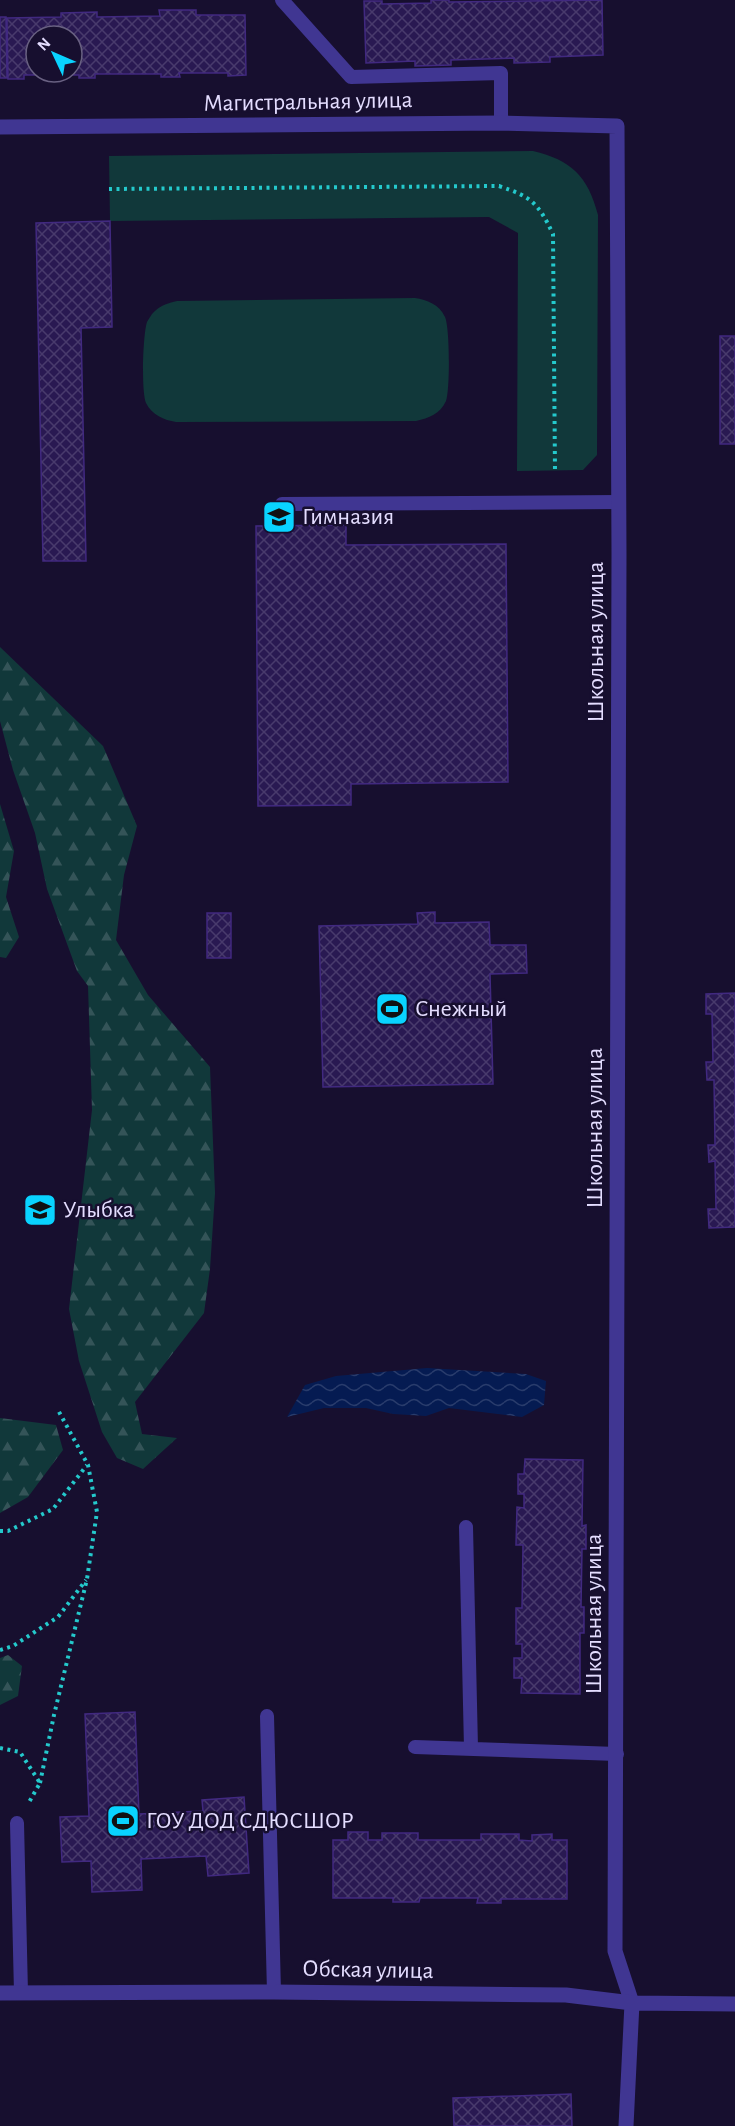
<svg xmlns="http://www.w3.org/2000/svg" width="735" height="2126" font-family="'Alegreya Sans',sans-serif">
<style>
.grass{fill:#11383a}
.forest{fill:url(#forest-firs)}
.water{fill:url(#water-waves)}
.building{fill:url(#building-cross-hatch);stroke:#412980;stroke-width:1.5;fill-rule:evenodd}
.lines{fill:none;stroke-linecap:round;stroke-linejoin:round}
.path{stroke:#24c9cc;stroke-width:4;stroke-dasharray:3 4.5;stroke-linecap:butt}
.service{stroke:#403692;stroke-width:14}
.minor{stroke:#403692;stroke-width:15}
.tertiary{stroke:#403692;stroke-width:15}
.labels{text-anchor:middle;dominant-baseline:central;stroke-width:5;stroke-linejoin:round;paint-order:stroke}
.street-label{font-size:24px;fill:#e4ddff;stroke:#170f2f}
.poi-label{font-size:24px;fill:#e4ddff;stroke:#170f2f;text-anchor:start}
</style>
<defs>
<pattern id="forest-firs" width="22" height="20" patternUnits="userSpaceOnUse" patternTransform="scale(1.5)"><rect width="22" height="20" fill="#11383a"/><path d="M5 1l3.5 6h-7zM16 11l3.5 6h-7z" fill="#345458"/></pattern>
<pattern id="water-waves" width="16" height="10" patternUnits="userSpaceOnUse" patternTransform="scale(1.5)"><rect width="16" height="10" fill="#051b52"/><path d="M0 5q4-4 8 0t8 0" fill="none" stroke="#293c6c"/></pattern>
<pattern id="building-cross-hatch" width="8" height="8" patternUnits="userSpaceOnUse" patternTransform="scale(1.5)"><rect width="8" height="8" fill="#291952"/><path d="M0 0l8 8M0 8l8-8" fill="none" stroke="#483a6c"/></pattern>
</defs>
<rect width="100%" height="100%" fill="#170f2f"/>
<!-- grass -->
<path class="grass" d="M533,151c38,9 55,25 65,64l-1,240 -14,15 -66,1 1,-238 -29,-16 -379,4 -1,-65z
M415,298c12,2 24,6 30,19 5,11 5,73 1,84 -6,13 -17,17 -30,20l-240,1c-12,-2 -24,-7 -30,-19 -5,-12 -3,-69 1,-81 2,-3 5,-9 8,-11 6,-6 14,-8 22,-10z"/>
<!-- forest -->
<path class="forest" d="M0,647l103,99 34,80 -13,49 -8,65 32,55 62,72 5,126 -5,76 -6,44 -69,89 7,32 35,4 -34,31 -26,-11 -15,-26 -23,-71 -10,-52 23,-199 -4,-124 -11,-15 -30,-82 -12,-56 -22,-63 -13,-49z
M0,804l14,47 -8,46 13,40 -13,21 -6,-1z
M0,1418l56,7 7,25 -35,47 -28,16z
M8,1655l14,11 -4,30 -18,9v-47z"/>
<!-- water -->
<path class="water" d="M427,1368l99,6 20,7 -2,24 -22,12 -73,-9 -23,8 -33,-2 -27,-6h-42l-37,9 18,-32 31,-9z"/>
<!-- building -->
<path class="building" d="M431,0h18v2l153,-2 1,55 -53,2v5l-36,1v-5l-63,2v5l-36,1v-5l-49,2 -2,-62h18v3l49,-1z
M159,10h37v5h49l1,60 -18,1v-3h-49l1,4h-19v-3h-66v4h-16v-3h-55v4h-16l-1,-61 54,-1v-4l36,-1v5l63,-1zM36,36h36v36h-36z
M0,17h6l1,61h-7z
M110,221l2,106 -31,1 5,233h-43l-7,-338z
M720,336h15v108h-15z
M346,525v20l160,-1 2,238 -157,2v21l-93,1 -2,-280z
M435,912v11l54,-1 1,23h36l1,28 -37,1 3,110 -170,3 -4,-161 99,-2 -1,-11z
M207,913h24v45h-24z
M735,993v234l-26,1 -1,-19h8l-1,-48 -6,1 -1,-17h7l-1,-65h-7l-1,-18h7l-1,-48h-6v-20z
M525,1459l58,1 -1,66 4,-1v24h-4l-1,58h3v26h-4v61l-59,-1 1,-15h-8v-20h8v-14h-6v-36h6l1,-63h-7l1,-38 7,1v-14h-6v-20h6z
M135,1712l4,102 64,-3 -1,-11 42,-3 5,76 -41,3 -2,-20 -65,3 1,31 -50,2 -1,-31 -29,1 -2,-45 29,-1 -4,-102z
M348,1832h20v8h14v-7h36v7h63v-6h38v6l13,1v-6l20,-1v6h15v59h-66v4h-24l1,-5h-58l-1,4h-26v-4h-60v-58h15z
M571,2094l1,32h-118l-1,-28z"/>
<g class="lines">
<!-- path -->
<path class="path" d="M109,189l390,-3c33,11 39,17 54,48l2,237
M0,1531h8l45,-22 34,-44
M0,1650l13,-4 45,-29 28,-37
M0,1748l20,4 20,31 -12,21
M40,1783l14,-68 33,-136 10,-67 -9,-47 -30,-55"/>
<!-- service -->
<path class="service" d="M282,0l69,77 150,-4v50
M282,504l337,-2
M466,1527l5,221
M267,1716l7,276
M415,1747l202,7
M17,1823l4,170"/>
<!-- minor -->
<path class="minor" d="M0,127l501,-4 116,3 2,428 -4,1397 17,52"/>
<!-- tertiary -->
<path class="tertiary" d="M0,1993l274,-1 292,3 66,8 103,1
M626,2126l6,-123"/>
</g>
<!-- icons -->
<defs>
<symbol id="school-square" viewBox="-11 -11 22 22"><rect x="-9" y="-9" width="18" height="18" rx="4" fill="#09d3ff" stroke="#170f2f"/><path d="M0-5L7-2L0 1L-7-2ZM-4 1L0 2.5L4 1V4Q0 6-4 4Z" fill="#111"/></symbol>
<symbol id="stadium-square" viewBox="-11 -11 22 22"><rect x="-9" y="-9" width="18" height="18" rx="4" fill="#09d3ff" stroke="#170f2f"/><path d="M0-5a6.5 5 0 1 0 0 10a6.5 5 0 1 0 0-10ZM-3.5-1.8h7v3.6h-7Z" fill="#111"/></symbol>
</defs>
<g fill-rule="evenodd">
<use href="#school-square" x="260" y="498" width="38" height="38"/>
<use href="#stadium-square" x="373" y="990" width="38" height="38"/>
<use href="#school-square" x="21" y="1191" width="38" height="38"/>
<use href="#stadium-square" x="104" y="1802" width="38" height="38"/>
</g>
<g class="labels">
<!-- street labels -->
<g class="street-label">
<text transform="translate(308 102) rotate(-1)">Магистральная улица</text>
<text transform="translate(596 642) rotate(-90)">Школьная улица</text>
<text transform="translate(595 1128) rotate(-90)">Школьная улица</text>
<text transform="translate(594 1614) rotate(-90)">Школьная улица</text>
<text transform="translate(368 1970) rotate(1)">Обская улица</text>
</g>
<!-- poi labels -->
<g class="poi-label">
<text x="302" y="517">Гимназия</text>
<text x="415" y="1009">Снежный</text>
<text x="63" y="1210">Улыбка</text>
<text x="146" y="1821">ГОУ ДОД СДЮСШОР</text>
</g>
</g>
<!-- north arrow -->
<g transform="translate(54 54) rotate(314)"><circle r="28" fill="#170f2f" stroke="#696182" stroke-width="1.5"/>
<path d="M0-4.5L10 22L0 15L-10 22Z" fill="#09d3ff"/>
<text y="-9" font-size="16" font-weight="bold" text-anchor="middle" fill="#e4ddff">N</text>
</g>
</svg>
